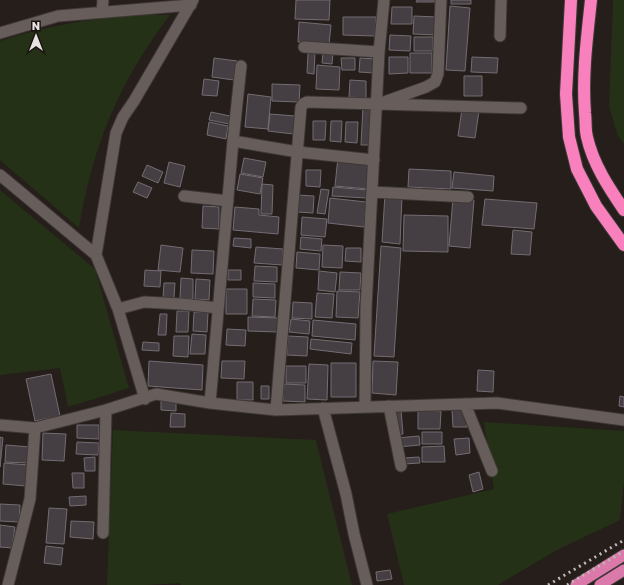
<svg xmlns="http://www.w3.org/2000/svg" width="624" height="585" font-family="'Golos Text',sans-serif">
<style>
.green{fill:#253116}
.building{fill:#453f44;stroke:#736c72}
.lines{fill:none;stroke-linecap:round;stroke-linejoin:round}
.minor-casing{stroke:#3e3836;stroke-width:13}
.trunk-casing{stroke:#3e3836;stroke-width:13}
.motorway-casing{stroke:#3e3836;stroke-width:14}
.minor{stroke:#675e5b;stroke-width:11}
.trunk{stroke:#da79aa;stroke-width:11}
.motorway{stroke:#f780bd;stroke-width:12}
.rail{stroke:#beb9b6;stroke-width:3;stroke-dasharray:2 4;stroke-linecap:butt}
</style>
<rect width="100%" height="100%" fill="#251e1b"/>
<!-- green -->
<path class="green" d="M613,0h11v144l-6,-8 -9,-29z
M141,15h29c-51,67 -77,130 -91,213l-79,-68v-119c47,-15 92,-23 141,-26z
M0,190l95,79 34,119 -61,19 -8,-39 -60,7z
M484,422l140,9v50l-4,39 -65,31 -57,34h-94l-17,-71 107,-25z
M113,430l203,10 36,145h-171l-1,-2 -33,2h-40z"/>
<!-- building -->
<path class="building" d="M296,0h34l-1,20 -34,-1z
M417,0h19l-1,2h-19z
M451,0h20v4h-20z
M450,6l20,2 -5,63 -19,-1z
M392,7h20v17h-21z
M414,16l23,1 -1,18 -23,-1z
M343,17h33l-1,19 -32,-1z
M299,22l32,3 -2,19 -31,-2z
M390,35l21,1 -1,15 -21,-1z
M414,37h19v14h-19z
M323,52l10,1 -1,11 -10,-1z
M308,53h7l-1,21 -7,-1z
M410,53h22v20h-22z
M389,57h19v16l-19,1z
M472,57l26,1 -1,15 -26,-1z
M214,58l23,3 -3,19 -22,-3z
M341,58h14v12h-13z
M360,58l15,1 -1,14 -15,-1z
M317,65l23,2 -1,23 -23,-1z
M464,76h18v20h-18z
M204,79l15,2 -2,15 -15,-1z
M350,80l16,1v17l-17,-1z
M272,84l28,1 -1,17 -27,-1z
M248,94l23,3 -3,32 -23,-2z
M363,106h9l-2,39h-9z
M462,109l17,2 -4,27 -17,-2z
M211,112l19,4 -1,8 -20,-4z
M270,114l25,2 -2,18 -25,-3z
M313,121h13l-1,19h-12z
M331,121h11l-1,21 -11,-1z
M209,122l19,4 -2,13 -19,-4z
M346,122h12l-1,21 -12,-1z
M338,157l33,4 -3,28 -33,-3z
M244,158l22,4 -3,15 -22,-4z
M169,162l16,4 -5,21 -16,-4z
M147,165l16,7 -5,11 -16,-7z
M409,169l42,2v18l-43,-2z
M306,170h15l-1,17 -14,-1z
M454,172l40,4 -1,15 -41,-3z
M240,174l23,4 -3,16 -23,-4z
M138,182l14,6 -5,10 -14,-6z
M262,184l11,1 -1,29h-11z
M333,187l34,3 -1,8 -34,-2z
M321,189l8,1 -4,24 -8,-1z
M385,194l17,2 -2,48 -18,-2z
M298,195l16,1 -1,17 -16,-1z
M330,198l36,4 -2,25 -36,-4z
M453,198l21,2 -4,48 -21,-2z
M485,199l52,4 -3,26 -52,-4z
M203,206l16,1v22l-17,-1z
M235,207l24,2v6l20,2 -1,17 -45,-4z
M404,215l44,1v36l-45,-1z
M302,217l25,2 -2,18 -24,-2z
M513,230l19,2 -2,23 -19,-1z
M301,237l21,2 -1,12 -21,-2z
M234,238l17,1v9l-18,-2z
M161,245l22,3 -3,24 -22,-2z
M323,245l20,1 -1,22 -20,-1z
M381,246l20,2 -7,109 -20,-1z
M256,247l27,2 -1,16 -28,-2z
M346,248h15v14l-16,-1z
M192,250l22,1 -1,23 -22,-1z
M297,252l23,2 -1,16 -23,-2z
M255,266l22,1v15l-23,-1z
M145,270l16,1 -1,16 -16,-1z
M228,270h13v10h-13z
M319,271l18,2 -2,19 -17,-2z
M340,272l21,1 -1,17h-21z
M181,278l12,1v20l-13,-1z
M196,279l14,1 -1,20 -14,-1z
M164,283h11l-1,15h-11z
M253,283l22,1v14l-22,-1z
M226,289h21v25h-21z
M337,291l23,1 -2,26 -22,-1z
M317,293l17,1 -2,24 -17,-1z
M253,299l23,1 -1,17 -23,-1z
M293,302l19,1v16l-20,-1z
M177,311h12l-1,21h-12z
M194,312h14l-1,20 -14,-1z
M160,314h7l-1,21h-8z
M248,317l30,1v14l-30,-1z
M291,319l19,2 -1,13 -20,-2z
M313,320l43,4 -1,16 -43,-4z
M227,329l19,1 -1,16 -19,-1z
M192,334l14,1 -1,19h-15z
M174,336h15l-1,21 -15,-1z
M288,336l20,1 -1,19 -20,-1z
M311,339l41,4 -1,11 -41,-5z
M143,342l16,1v8l-17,-1z
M149,361l54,4 -1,25 -54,-4z
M222,361h23l-1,18 -23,-1z
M373,361l25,1 -2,33 -24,-2z
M331,363h25v34h-25z
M309,364l19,1 -1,35 -20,-1z
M286,366h20v17h-20z
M478,370l16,1 -1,21 -16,-1z
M51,374l9,42 -25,5 -9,-42z
M237,382h16v18h-16z
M284,384l21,1v17l-22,-1z
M261,386h8v13h-8z
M620,396l4,1v10l-5,-1z
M161,401l15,1v9l-15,-1z
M466,409l1,18h-14l-1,-17z
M401,410l2,24 -8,1 -2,-24z
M418,410l23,1 -1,18h-22z
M171,413l14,1v13h-15z
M77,425h22v14l-22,-1z
M422,432h20v12h-20z
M43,433l23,1 -2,27 -22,-1z
M419,436l1,9 -22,2 -1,-9z
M0,437l3,1 -3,29z
M469,438l1,15 -14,2 -2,-16z
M77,442l22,1 -1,12 -22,-1z
M6,445l24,2 -2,16 -23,-1z
M444,446l1,16h-23v-15z
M95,457v14h-10l-1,-13z
M419,457l1,6 -16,1v-6z
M4,463l24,2 -2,21 -23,-2z
M479,472l4,17 -10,3 -4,-17z
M72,473h12v15h-11z
M86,496v9l-16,1 -1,-9z
M0,504l20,1 -1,17 -19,-1z
M49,508l18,1 -3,35 -18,-1z
M71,521l23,1 -1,17 -23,-2z
M0,525l15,2 -3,21 -12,-1z
M46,546l17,2 -2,17 -17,-2z
M390,570l2,9 -15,2 -1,-9z"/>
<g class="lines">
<defs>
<path id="minor" d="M102,12l1,-12
M0,33l58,-17 133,-11
M500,36l1,-36
M304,47l75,5
M384,102l42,-15 9,-5 3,-8 3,-74
M233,141l65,11 76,8
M0,175l96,80 22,54 27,90
M372,192l96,5
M184,196l44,5
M96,255l20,-122 7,-16 11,-16 59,-101
M118,309l26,-7 37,2 37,4
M210,403l23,-262 8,-75
M465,404l27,67
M389,406l12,60
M365,407l1,-99 13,-256 5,-52
M323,408l23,86 8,40 13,51
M276,410l25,-303 2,-3 4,-2 214,6
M0,425l35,3 71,-18 50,-16 54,9 66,7 221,-7 127,17
M103,533l3,-123
M8,585l22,-86 5,-71"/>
<path id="trunk" d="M576,585l48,-30
M600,585l24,-15"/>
<path id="motorway" d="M571,0l-5,94 3,43 8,32 19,37 28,39
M591,0c-4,38 -9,75 -6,113 1,8 0,16 2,24 6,27 22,51 37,73"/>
</defs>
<!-- minor casing -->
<use href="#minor" class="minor-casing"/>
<!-- trunk casing -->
<use href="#trunk" class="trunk-casing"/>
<!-- motorway casing -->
<use href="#motorway" class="motorway-casing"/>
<!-- minor -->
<use href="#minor" class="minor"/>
<!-- trunk -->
<use href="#trunk" class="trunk"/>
<!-- motorway -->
<use href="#motorway" class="motorway"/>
<!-- rail -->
<path class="rail" d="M548,585l76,-45
M567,585l57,-34"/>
</g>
<!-- north arrow -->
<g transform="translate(36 36)" stroke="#1c1512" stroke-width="3" paint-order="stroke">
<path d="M0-3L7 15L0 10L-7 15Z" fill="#e9e4e1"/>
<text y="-6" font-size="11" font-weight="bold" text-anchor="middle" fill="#e9e4e1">N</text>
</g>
</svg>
